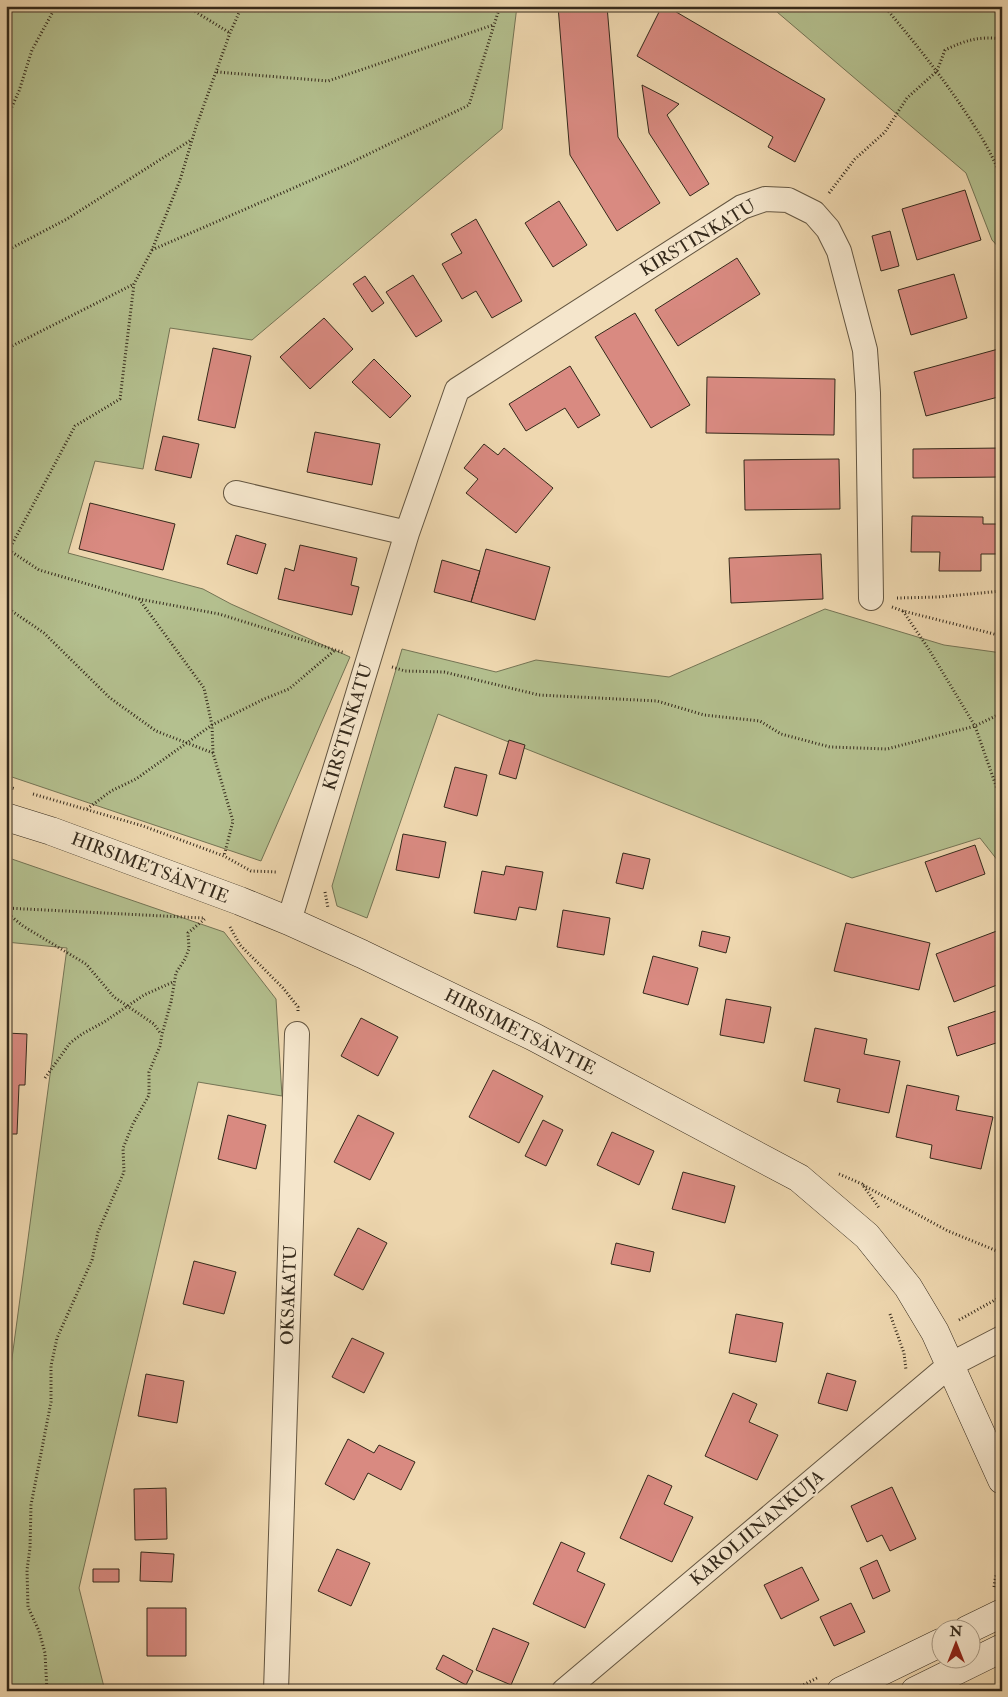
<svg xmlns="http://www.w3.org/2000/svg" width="1008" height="1697" font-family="'IM FELL Double Pica',serif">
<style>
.green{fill:#b4c08f;stroke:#747455}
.building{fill:#d98a81;stroke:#34291b}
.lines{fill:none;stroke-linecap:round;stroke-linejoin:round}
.street-casing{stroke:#635540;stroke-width:26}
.secondary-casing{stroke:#34291b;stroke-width:29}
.path{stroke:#34291b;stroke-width:3;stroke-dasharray:1 2.5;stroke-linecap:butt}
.street{stroke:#f5e6cc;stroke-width:24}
.secondary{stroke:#f5e6cc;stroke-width:28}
.labels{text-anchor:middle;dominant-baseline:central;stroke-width:5;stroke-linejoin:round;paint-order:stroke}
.street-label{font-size:18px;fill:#34291b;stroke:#f5e6cc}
</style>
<rect width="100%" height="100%" fill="#efd8b0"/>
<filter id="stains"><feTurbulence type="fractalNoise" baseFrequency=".004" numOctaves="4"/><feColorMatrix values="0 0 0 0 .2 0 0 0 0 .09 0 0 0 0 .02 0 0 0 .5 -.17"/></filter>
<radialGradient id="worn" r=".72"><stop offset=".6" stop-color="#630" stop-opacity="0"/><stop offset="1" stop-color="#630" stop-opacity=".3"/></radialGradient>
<!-- green -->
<path class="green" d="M6,6h511l-15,123 -250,211 -82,-12 -27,141 -48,-8 -27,92 135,36 28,15 119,53 -89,204 -255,-86z
M770,6h232v245l-10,-11 -26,-67z
M825,609l119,36 58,8v213l-22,-28 -128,40 -414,-164 -71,204 -30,-12 -5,-20 70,-237 94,23 40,-12 133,17z
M6,857l218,75 52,67 6,97 -84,-14 -119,506 26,103h-99v-288l61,-455 -61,-6z"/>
<!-- building -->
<path class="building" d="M558,6h49l11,131 42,66 -43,28 -47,-76z
M662,6h4l159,93 -30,63 -27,-15 5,-10 -136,-81z
M642,85l37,19 -12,11 42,69 -19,12 -41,-63z
M965,190l16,50 -64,20 -15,-51z
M559,201l28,44 -34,22 -28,-44z
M476,219l46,82 -30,17 -16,-27 -14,8 -20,-35 20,-11 -11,-19z
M890,231l9,35 -18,5 -9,-35z
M737,258l23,36 -82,52 -23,-36z
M954,274l13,44 -56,17 -13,-45z
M413,275l29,46 -26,16 -30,-45z
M365,276l19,27 -12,9 -19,-28z
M635,313l55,92 -39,23 -56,-91z
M324,318l29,31 -43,40 -30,-32z
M213,348l38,8 -16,72 -37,-8z
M1002,348v48l-76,20 -12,-44z
M374,359l37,37 -21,22 -38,-36z
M570,366l30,49 -22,13 -13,-20 -39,23 -17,-27z
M707,377l128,2 -1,56 -128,-2z
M315,432l65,12 -8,41 -65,-13z
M163,436l36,8 -8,34 -36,-8z
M484,444l14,11 6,-7 49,40 -37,45 -50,-40 12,-14 -14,-11z
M1002,448v29l-89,1v-29z
M839,459l1,50 -95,1 -1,-50z
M90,503l85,21 -12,46 -84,-21z
M912,516l71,1v7h19v30h-21v17h-42l1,-19h-29z
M236,535l30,9 -9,30 -30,-10z
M300,545l57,13 -6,27 8,2 -7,28 -74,-16 7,-31 9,3z
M486,549l64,18 -15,53 -64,-18z
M821,554l2,45 -92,4 -2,-45z
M442,560l38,11 -9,31 -37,-10z
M509,740l16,5 -9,34 -17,-5z
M455,767l32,8 -10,41 -33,-9z
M403,834l43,8 -7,36 -43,-8z
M975,845l10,29 -49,18 -11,-30z
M623,853l27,6 -7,30 -27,-6z
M506,866l37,6 -7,38 -17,-3 -3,13 -42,-7 8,-42 22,4z
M563,910l47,8 -6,37 -47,-8z
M846,923l84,20 -11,47 -85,-19z
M1002,929v54l-48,19 -18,-48z
M702,931l28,6 -4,16 -27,-7z
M653,956l45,12 -10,37 -45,-12z
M726,999l45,8 -7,36 -44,-8z
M1002,1009v32l-45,15 -9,-29z
M361,1018l37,19 -20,39 -37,-20z
M815,1028l52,11 -3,15 36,7 -11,52 -52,-11 3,-13 -36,-8z
M6,1033l21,1 -2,51h-6l-2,49h-11z
M493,1070l50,26 -24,47 -50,-26z
M907,1085l52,11 -3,14 37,7 -12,52 -51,-11 2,-13 -36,-8z
M228,1115l38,10 -10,44 -38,-10z
M358,1115l36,18 -24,47 -36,-18z
M543,1120l20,10 -17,36 -21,-10z
M612,1132l42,19 -15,34 -42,-20z
M683,1172l52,14 -10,37 -53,-14z
M358,1228l29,15 -24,47 -29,-15z
M616,1243l38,9 -4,20 -39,-8z
M194,1261l42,11 -12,42 -41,-10z
M736,1314l47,9 -7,39 -47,-9z
M352,1338l32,15 -20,40 -32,-16z
M827,1373l29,8 -9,30 -29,-8z
M146,1374l38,7 -7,42 -39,-7z
M733,1393l24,11 -8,18 29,13 -21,45 -52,-24z
M348,1439l26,14 5,-8 36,17 -14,28 -33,-17 -14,27 -29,-16z
M648,1475l24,11 -8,18 29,13 -21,45 -52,-24z
M892,1487l24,52 -26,12 -8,-16 -15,7 -16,-36z
M166,1488l1,51 -32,1 -1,-51z
M561,1542l24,11 -8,18 28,13 -20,44 -52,-24z
M337,1549l33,14 -19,43 -33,-15z
M141,1552l33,2 -2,28 -32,-1z
M877,1560l13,31 -17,8 -13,-31z
M802,1567l17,33 -38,19 -17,-34z
M93,1569h26v13h-26z
M851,1603l14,29 -31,14 -14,-29z
M147,1608h39v48h-39z
M493,1628l36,15 -18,42 -35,-15z
M443,1655l30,16 -7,14 -30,-16z"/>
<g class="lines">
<defs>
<path id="street" d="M236,493l171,40
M289,921l118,-388 50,-143 285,-183 23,-8 23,1 26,13 14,16 11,22 26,99 3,43 3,205
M276,1691l21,-657
M564,1691l386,-326 52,-27"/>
<path id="secondary" d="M6,817l45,14 189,70 49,20 73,33 172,83 265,141 68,58 41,51 27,45 67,148
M967,1630l35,-17
M841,1691l99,-48
M915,1691l87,-43"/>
</defs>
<!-- street casing -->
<use href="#street" class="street-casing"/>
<!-- secondary casing -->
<use href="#secondary" class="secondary-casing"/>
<!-- path -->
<path class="path" d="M186,6l44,27
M884,6c27,32 52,63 76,98 16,24 33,49 42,77
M217,72l111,9 165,-56
M6,120l13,-29 13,-41 24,-44
M829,193l26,-34 30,-27 22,-34 30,-27 8,-21c21,-10 34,-14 57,-11
M152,250l194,-85 123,-60 31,-99
M6,251l61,-32 124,-79
M6,349l128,-65
M6,548l33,22 100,29 80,15 126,39
M9,550l66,-124 45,-27 14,-115 18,-34 28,-70 16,-53 34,-94 12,-27
M897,598l41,-1 64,-6
M139,599l65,89 8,37 1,28
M6,607l38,26 66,65 46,33 57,22 20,68 -9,35
M892,607l11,4 99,25
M903,611l25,37 47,78 27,77
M392,667l13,4 39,1 95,23 118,6 47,14 56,6 21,13 49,13 57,2 88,-23 27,-13
M6,786l9,3
M33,794l110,32 81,30 27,15 27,1
M87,809l24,-18 25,-12 76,-54 52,-26 25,-10 46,-39
M325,892l3,16
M6,908l197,10
M6,912l17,14 63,38 28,33 40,27 7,10
M230,927l10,18 43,43 15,19v4
M45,1078l25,-35 12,-9 22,-12 40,-27 29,-13
M839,1174l23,10 18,25
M863,1185l85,46 54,22
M890,1314l14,39 2,17
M959,1320l43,-24
M994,1587c1,-7 1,-14 8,-17
M47,1691l-2,-38 -6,-22 -11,-24 -1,-37 3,-22 1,-43 20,-103v-36l6,-28 35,-78 6,-28 26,-60 -1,-24 10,-24 16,-29v-23l11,-26 2,-12 9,-32 5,-29 9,-14 4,-10 -1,-16 18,-15
M791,1691l26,-13
M997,1691l5,-2"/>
<!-- street -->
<use href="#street" class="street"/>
<!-- secondary -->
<use href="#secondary" class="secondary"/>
</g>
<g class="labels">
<!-- street labels -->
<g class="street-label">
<text transform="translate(698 238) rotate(-31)">KIRSTINKATU</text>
<text transform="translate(348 727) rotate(-73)">KIRSTINKATU</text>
<text transform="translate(150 868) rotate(21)">HIRSIMETSÄNTIE</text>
<text transform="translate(520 1032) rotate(27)">HIRSIMETSÄNTIE</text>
<text transform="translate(289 1295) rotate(-88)">OKSAKATU</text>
<text transform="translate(757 1528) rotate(-40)">KAROLIINANKUJA</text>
</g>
</g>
<!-- margin -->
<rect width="1008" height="1697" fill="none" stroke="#efd8b0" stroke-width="25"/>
<rect x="8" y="8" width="993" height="1682" fill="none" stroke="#34291b" stroke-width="2.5"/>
<rect x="12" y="12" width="983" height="1672" fill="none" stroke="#34291b"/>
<!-- north arrow -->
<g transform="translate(956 1644)"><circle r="24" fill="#f5e6cc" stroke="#a89a85"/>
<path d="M0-4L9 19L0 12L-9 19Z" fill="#8f2418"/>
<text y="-8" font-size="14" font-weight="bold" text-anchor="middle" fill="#34291b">N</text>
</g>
<rect width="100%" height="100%" filter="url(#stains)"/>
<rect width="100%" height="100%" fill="url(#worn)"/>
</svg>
